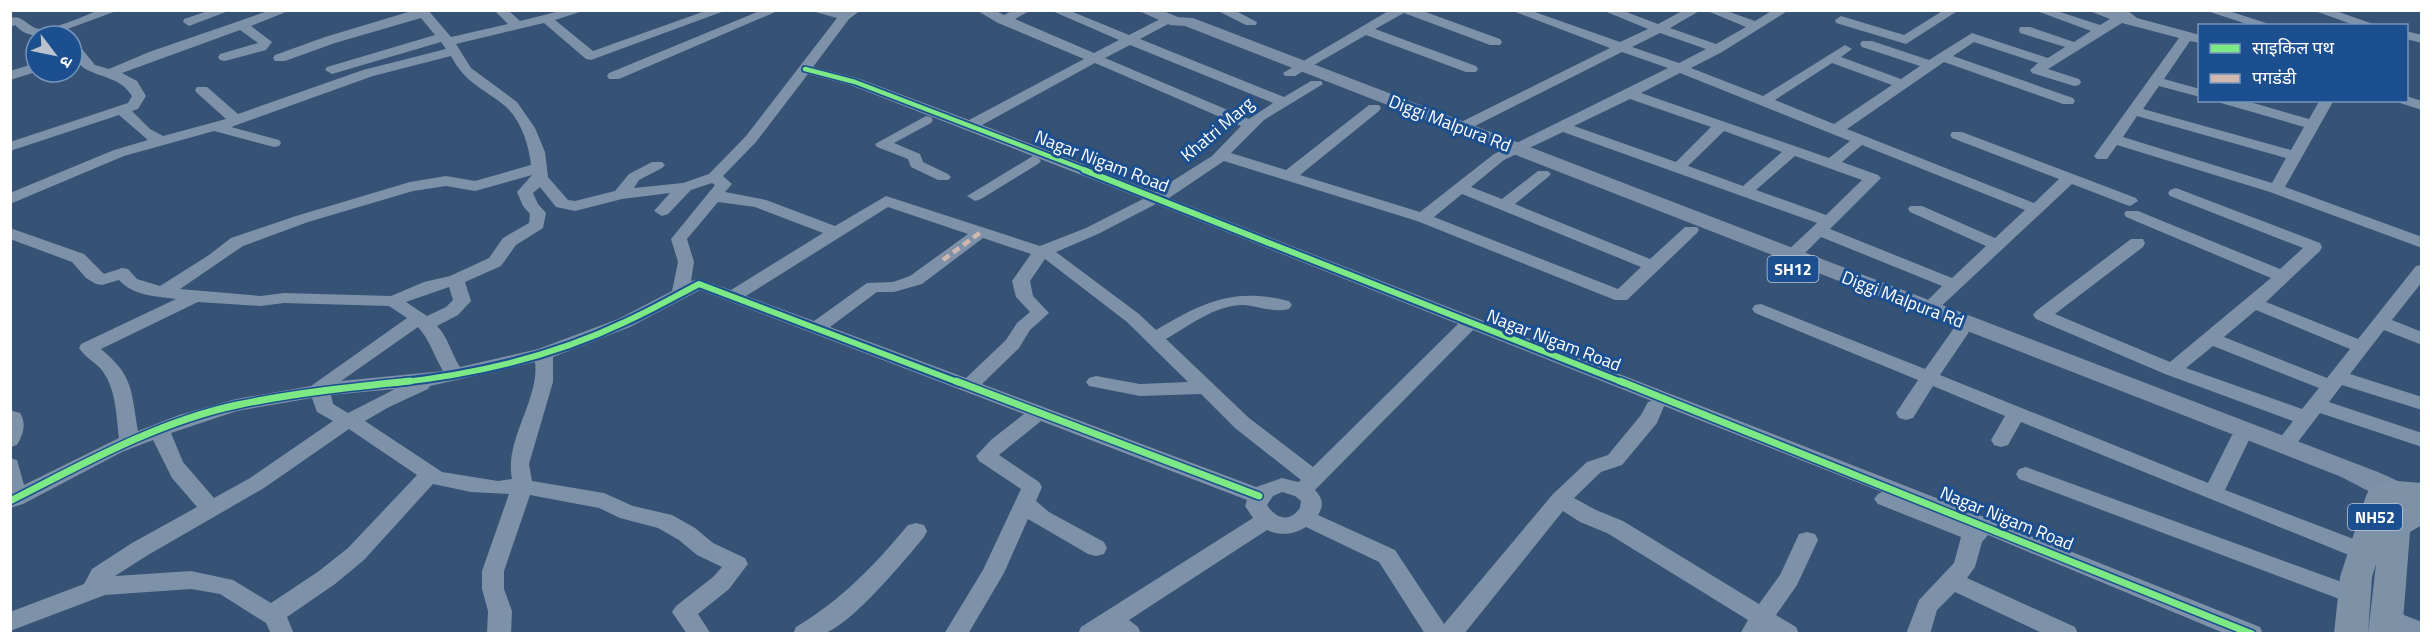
<svg xmlns="http://www.w3.org/2000/svg" width="2432" height="644" font-family="'Titillium Web','Noto Sans Devanagari',sans-serif">
<style>
.lines{fill:none;stroke-linecap:round;stroke-linejoin:round}
.minor{fill:#7d92a8;fill-rule:evenodd}
.major{fill:#7d8ea7;fill-rule:evenodd}
.highway{fill:#7e92a7;fill-rule:evenodd}
.quiet{stroke:#d1b7ad;stroke-width:4.5;stroke-dasharray:8 4.5;stroke-linecap:butt}
.cycleway-far2-casing{stroke:#1b4f8f;stroke-width:8}
.cycleway-far1-casing{stroke:#1b4f8f;stroke-width:10}
.cycleway-casing{stroke:#1b4f8f;stroke-width:10}
.cycleway-far2{stroke:#7ce984;stroke-width:4.5}
.cycleway-far1{stroke:#7ce984;stroke-width:6}
.cycleway{stroke:#7ce984;stroke-width:7}
.labels{text-anchor:middle;dominant-baseline:central;stroke-width:6;stroke-linejoin:round;paint-order:stroke}
.shield{fill:#1b4f8f;stroke:#bbcadd;stroke-width:1.5}
.shield-label{font-size:16px;font-weight:bold;fill:#fff}
.street-label{font-size:18px;fill:#fff;stroke:#1b4f8f}
</style>
<rect width="100%" height="100%" fill="#365274"/>
<g class="lines">
<!-- minor -->
<path class="minor" d="M99,10h20l-65,24 2,2c-17,0 -29,2 -41,-11l-5,2v-9c14,-4 17,10 30,11 10,2 47,-14 59,-19z
M211,10h20l-42,16 -6,-4 1,-3z
M271,10h20l-40,16 21,16 -6,8 -41,11 -5,-1 -2,-3 2,-3 38,-11 -18,-13 -118,43 15,8 9,15 -8,13 -6,2 18,18 13,7 63,-17 -29,-26 -2,-3 2,-3h10l31,27 125,-44 83,-21 -5,-7 -109,32 -7,-4 2,-3 108,-32 -14,-17 -86,25 -50,18h-10l-2,-3 2,-3 50,-18 90,-27h13l23,27 57,-13 -14,-14h14l12,11 44,-11h22l-31,10 38,31 115,-41h19l-136,50 -5,-1 -42,-36 -88,21 15,24 46,34 18,26 10,24 3,25 20,23 7,1 40,-10 14,-17 23,-12h10l3,3 -3,3 -23,12 -5,8 49,-5 26,-9 37,-38 91,-118 -29,-8h53l-12,9 -36,48 47,12 109,41 115,-61 -86,-36 -22,-13h18l10,5 10,-5h17l-16,9 79,34 25,-13 -69,-30h18l61,25 39,-20 4,1 2,3 -2,3 -32,17 144,58 27,-16h10l2,3 -59,36 -33,33 55,17 83,-65h10l2,3 -2,3 -79,64 120,37 74,-58 174,-86 -46,-16 -155,78h-10l-2,-3 2,-3 153,-76 -100,-38h19l91,32 28,-13 -46,-19h19l37,14 26,-14h17l-31,18 46,16 30,-17 -41,-17h19l31,11 18,-11h16l-67,42 -31,16 72,28 82,-51 7,4 -11,8 60,22 19,-13 -58,-19 -2,-3 2,-3h10l57,19 43,-27 76,25 17,-11 -45,-14 -1,-3 1,-3h10l44,15 17,-11 -57,-21h20l46,15 10,-6 -23,-9h40l10,8 63,17v8l-10,-2 -26,38 36,10v8l-41,-11 -16,23 148,41 13,-23 -83,-24 -2,-3h24l66,19 11,-19h14l-49,87 137,50v11l-152,-56 -153,-47 -10,14h-10l-3,-3 85,-118 -57,-15 -74,46 31,10 2,3 -2,3 -5,1 -42,-13 -2,-3 8,-7 -64,-21 -21,14 120,42 2,3 -2,3h-10l-119,-42 -97,67 187,74 25,-24 -107,-41 -2,-3 2,-3h10l174,66 2,3 -8,5 -6,-2 -52,-20 -138,129h-12l-3,-4 23,-23 -121,-49 -23,23h-12l-2,-4 2,-4 31,-29 -254,-91 -59,28 -33,27 31,12 36,-28h10l3,3 -3,3 -33,27 135,55 35,-32h12l2,3 -2,3 -70,67h-12l-198,-79 -193,-60 -55,37 770,301 321,128 3,7h-37l-238,-99 -6,7 -7,25 -8,11 108,49 3,7h-34l-89,-42 -18,18 -7,24h-24l13,-34 35,-37 7,-26 -83,-33 -4,-5 4,-5 4,-2 -218,-86 -7,17 -35,42 -21,7 -27,26 22,12 27,11 136,83 21,-29 19,-41 8,-2 8,2 3,6 -21,45 -21,30 20,12 3,7 -34,-2 -25,2 8,-14 -141,-87 -27,-11 -17,-11 -99,123h-39l-46,-72 -73,-35c-13,8 -26,9 -39,3l-138,90 9,7 3,7h-63l3,-7 172,-109 -8,-12 2,-6 -206,-79 -42,34 40,27 3,5 -6,14 13,11 55,30 3,6 -3,6 -8,2 -8,-2 -60,-35 -24,54 -36,61h-24l39,-64 38,-81 -42,-28 -3,-5 16,-17 32,-25 -324,-124 -70,37 -77,30v25l-24,82 3,17 72,12 29,13 39,9 23,13 18,15 32,15 3,6 -19,25 -31,25 13,20h-24l-15,-22 4,-6 37,-29 9,-10 -25,-12 -18,-15 -21,-12 -38,-10 -21,-10 -69,-13 -26,76v18l8,22 -1,23h-24l1,-23 -6,-22v-18l27,-77 -38,-2 -38,-8 -69,76 -29,24 -48,33 7,17h-23l-5,-11 -46,-29 -29,-5 -86,6 -95,36v-19l74,-28 8,-15 40,-26 65,-36 -25,-29 -19,-38 -31,12 -99,52 -13,4v-50l7,2 7,25 95,-47c-3,-24 -3,-52 -19,-70 -7,-7 -16,-12 -21,-20l2,-4 95,-45c-20,-3 -43,-3 -57,-19l-17,5 -6,-1 -10,-6 -14,-16 -62,-23v-11l74,26 20,20 18,-6 6,1 9,10 23,7 49,-31 22,-17 65,-22 114,-34 36,-6 29,5 56,-16c-2,-20 -10,-45 -26,-59 -22,-18 -40,-23 -54,-50l-78,20 -142,51 48,13 2,3 -2,3 -5,1 -60,-16 -90,25 -114,48v-11l104,-43 34,-10 -29,-25 -109,36v-9l118,-39 4,-7c-17,-29 -60,-13 -60,-54l5,1 18,22 14,4 40,-17zM1660,33l46,16 -27,14 -47,-16zM1130,45l143,58 -24,16 -144,-61zM1095,63l146,63 -29,30 -57,36 -173,-67zM1832,63l60,22 -58,39 -59,-24zM1680,73l170,68 -21,17 -188,-65zM808,74l42,11 293,114 -57,29 -46,18 -154,-50 -51,30 -69,-26 -41,-8 7,-8 -9,-8 33,-34zM1630,99l81,28 -35,35 -102,-36zM2137,116l149,42 -14,25 -149,-46zM1724,131l58,21 -39,34 -55,-20zM1862,145l163,65 -30,28 -73,-32h-12l-2,3 2,3 76,34 -34,32 -122,-49 51,-51 -3,-3 -36,-13zM1795,156l67,24 -36,35 -70,-25zM532,175l-15,17 6,14 7,8 -1,9 -26,15 -14,20 -39,18 -26,6 -33,14 -107,-3 -23,3 -81,-7 63,-43 65,-24 105,-31 33,-5 29,5zM712,183l3,2 -44,54 7,23 -6,29 -54,28 -80,30 -78,18c-9,-14 -12,-30 -23,-41l21,-11 13,-14 -6,-19 36,-16 15,-21 27,-17 3,-15 -8,-9 -5,-11 7,-6 16,20 19,4 47,-12 48,-6 -16,18 8,5 6,-2 23,-24zM1462,194l179,73 -23,22 -184,-72zM718,202l37,5 68,26 -92,57 -32,-11 -8,2 3,-19 -7,-23zM1156,204l302,120 -145,143 -64,-49 -83,-79c23,-13 49,-34 77,-34 15,1 31,8 46,4l3,-4 -3,-4c-55,-14 -86,1 -133,29l-17,-16 -83,-62 42,-18zM888,207l80,27 -58,42 -17,6 -26,1 -53,38 -68,-25zM983,238l48,16 -19,27 4,16 14,15 -13,11 -11,17 -40,38 -136,-51 47,-35h17l28,-8zM1045,259l82,63 61,60 -48,2 -44,-8 -7,2 -3,4 3,4 51,10 61,-2 34,34 66,52 -3,2 -16,-4 -26,9 -274,-103 37,-36 11,-18 19,-17 -16,-17 -3,-15zM449,287l4,13 -7,7 -19,9 -21,-14zM198,302l63,4 23,-3 105,3 18,12 -96,68 -75,13 -57,16 -41,16c-7,-40 -4,-55 -37,-82zM418,327c12,13 16,29 25,44l-102,10zM1473,330l179,71 -4,1 -7,13 -33,40 -21,7 -34,32 -109,130 -49,-74 -77,-35c6,-9 5,-17 -3,-25zM535,362c5,37 -31,78 -23,117l-14,2 -56,-9 -77,-51 24,-14 39,-18 2,-3zM395,389l-47,24 -15,-9 -2,-9zM312,398l5,14 16,9 -83,57 -36,20 -31,-36 -12,-29 66,-22zM349,429l68,46 -69,73 -29,23 -48,32 -38,-23 -42,-9 -76,5 33,-21 116,-67zM1282,492l13,4 6,5 -1,7c-11,15 -24,11 -33,-3l6,-9z
M762,10h18l-161,69h-10l-2,-3 2,-3z
M1216,10h18l23,12 -1,3h-10z
M1390,10h30l80,29 2,3 -2,3h-10l-86,-32 -29,16 101,37 2,3 -2,3h-10l-100,-37 -71,41h-10l-2,-3z
M1944,10h15l-53,34 -70,-21 -1,-3 6,-4 63,19z
M2204,10h22l49,16h-22z
M2312,10h21l46,16h-22z
M2406,31l16,4v8l-16,-4z
M36,63v9l-26,8v-9z
M2406,96l16,5v9l-22,-7 -2,-3h8z
M926,116l5,1 2,3 -2,3 -37,20 26,11 3,8 25,12 3,3 -3,3h-10l-27,-13 -3,-8 -31,-12 -2,-3z
M1033,156l5,2 3,3 -3,3 -57,35 -6,2 -8,-5z
M2176,188l144,55 2,4 -2,4 -54,51 92,37 58,-73 6,-1v17l-30,38 30,12v13l-38,-15 -34,44 72,23v13l-80,-25 -13,17 93,31v14l-102,-34 -29,38 -7,2 -7,-2 -3,-5 19,-25 -128,-47 -129,-55 -3,-4 3,-4 95,-72h12l2,4 -2,4 -88,67 115,48 101,-84 -145,-61 -2,-3 2,-3h12l142,58 23,-21 -133,-52 -2,-3 2,-3zM2256,310l94,39 -23,29 -103,-41zM2213,346l106,42 -17,21 -116,-41z
M1761,304l164,65 29,-41h12l3,4 -29,43 268,108 24,-48 7,-2 7,2 3,5 -24,50 147,56 3,6 -3,6 -8,2 -8,-2 -335,-136 -13,23 -7,2 -7,-2 -3,-5 14,-24 -72,-30 -20,32 -7,2 -7,-2 -3,-5 22,-33 -163,-67 -3,-4 3,-4z
M13,411l7,2c7,11 3,22 -3,32l-7,2v-35z
M2026,467l335,122 3,6 -3,6 -8,3 -8,-3 -326,-122 -3,-5 3,-5z
M916,523l8,2 3,6 -3,6c-19,23 -72,87 -99,96 -9,3 -23,1 -32,1l3,-7c44,-26 79,-62 112,-102z
M2386,608l36,14v12c-16,0 -39,-1 -48,-17l4,-6z"/>
<!-- major -->
<path class="major" d="M1137,10h24l17,7 15,1 1164,446c20,8 51,17 62,36l-4,7c0,0 -9,2 -9,2 -5,0 -56,-28 -67,-33l-1154,-450 -15,-1z"/>
<!-- highway -->
<path class="highway" d="M2397,481l25,2v42l-12,7 -8,102h-34l8,-70 -4,13 -4,57h-34l6,-57 26,-81 4,-8zM2394,503l16,1 -9,2 -11,8z"/>
<!-- quiet -->
<path class="quiet" d="M943,260l38,-28"/>
<defs>
<path id="cycleway-far2" d="M805,69l50,13 233,89"/>
<path id="cycleway-far1" d="M1084,170l540,213
M394,383c78,-8 160,-27 231,-61 25,-11 49,-25 74,-38l261,99"/>
<path id="cycleway" d="M956,381l303,115
M1620,381l632,253
M10,501c73,-37 147,-79 227,-96 57,-12 115,-18 173,-24"/>
</defs>
<!-- cycleway-far2 casing -->
<use href="#cycleway-far2" class="cycleway-far2-casing"/>
<!-- cycleway-far1 casing -->
<use href="#cycleway-far1" class="cycleway-far1-casing"/>
<!-- cycleway casing -->
<use href="#cycleway" class="cycleway-casing"/>
<!-- cycleway-far2 -->
<use href="#cycleway-far2" class="cycleway-far2"/>
<!-- cycleway-far1 -->
<use href="#cycleway-far1" class="cycleway-far1"/>
<!-- cycleway -->
<use href="#cycleway" class="cycleway"/>
</g>
<g class="labels">
<!-- shield labels -->
<g class="shield">
<rect x="1767.5" y="256" width="51" height="26" rx="4.5"/>
<rect x="2348" y="504" width="54" height="26" rx="4.5"/>
</g>
<g class="shield-label">
<text x="1793" y="269">SH12</text>
<text x="2375" y="517">NH52</text>
</g>
<!-- street labels -->
<g class="street-label">
<text transform="translate(1450 123) rotate(21)">Diggi Malpura Rd</text>
<text transform="translate(1217 129) rotate(-40)">Khatri Marg</text>
<text transform="translate(1102 161) rotate(21)">Nagar Nigam Road</text>
<text transform="translate(1903 299) rotate(21)">Diggi Malpura Rd</text>
<text transform="translate(1554 340) rotate(21)">Nagar Nigam Road</text>
<text transform="translate(2007 518) rotate(22)">Nagar Nigam Road</text>
</g>
</g>
<!-- border -->
<rect width="2432" height="644" fill="none" stroke="#ffffff" stroke-width="24"/>
<!-- legend -->
<rect x="2198" y="24" width="210" height="78" fill="#1b4f8f" stroke="#7695bc" stroke-width="1.5"/>
<rect x="2210" y="44" width="30" height="9" fill="#7ce984" stroke="#7695bc" stroke-width="1.5"/>
<text x="2252" y="54" font-size="18" fill="#ffffff">साइकिल पथ</text>
<rect x="2210" y="74" width="30" height="9" fill="#d1b7ad" stroke="#7695bc" stroke-width="1.5"/>
<text x="2252" y="84" font-size="18" fill="#ffffff">पगडंडी</text>
<!-- north arrow -->
<g transform="translate(54 54) rotate(122)"><circle r="28" fill="#1b4f8f" stroke="#7695bc" stroke-width="1.5"/>
<path d="M0-4.5L10 22L0 15L-10 22Z" fill="#b9c2ce"/>
<text y="-9" font-size="16" font-weight="bold" text-anchor="middle" fill="#ffffff">उ</text>
</g>
</svg>
